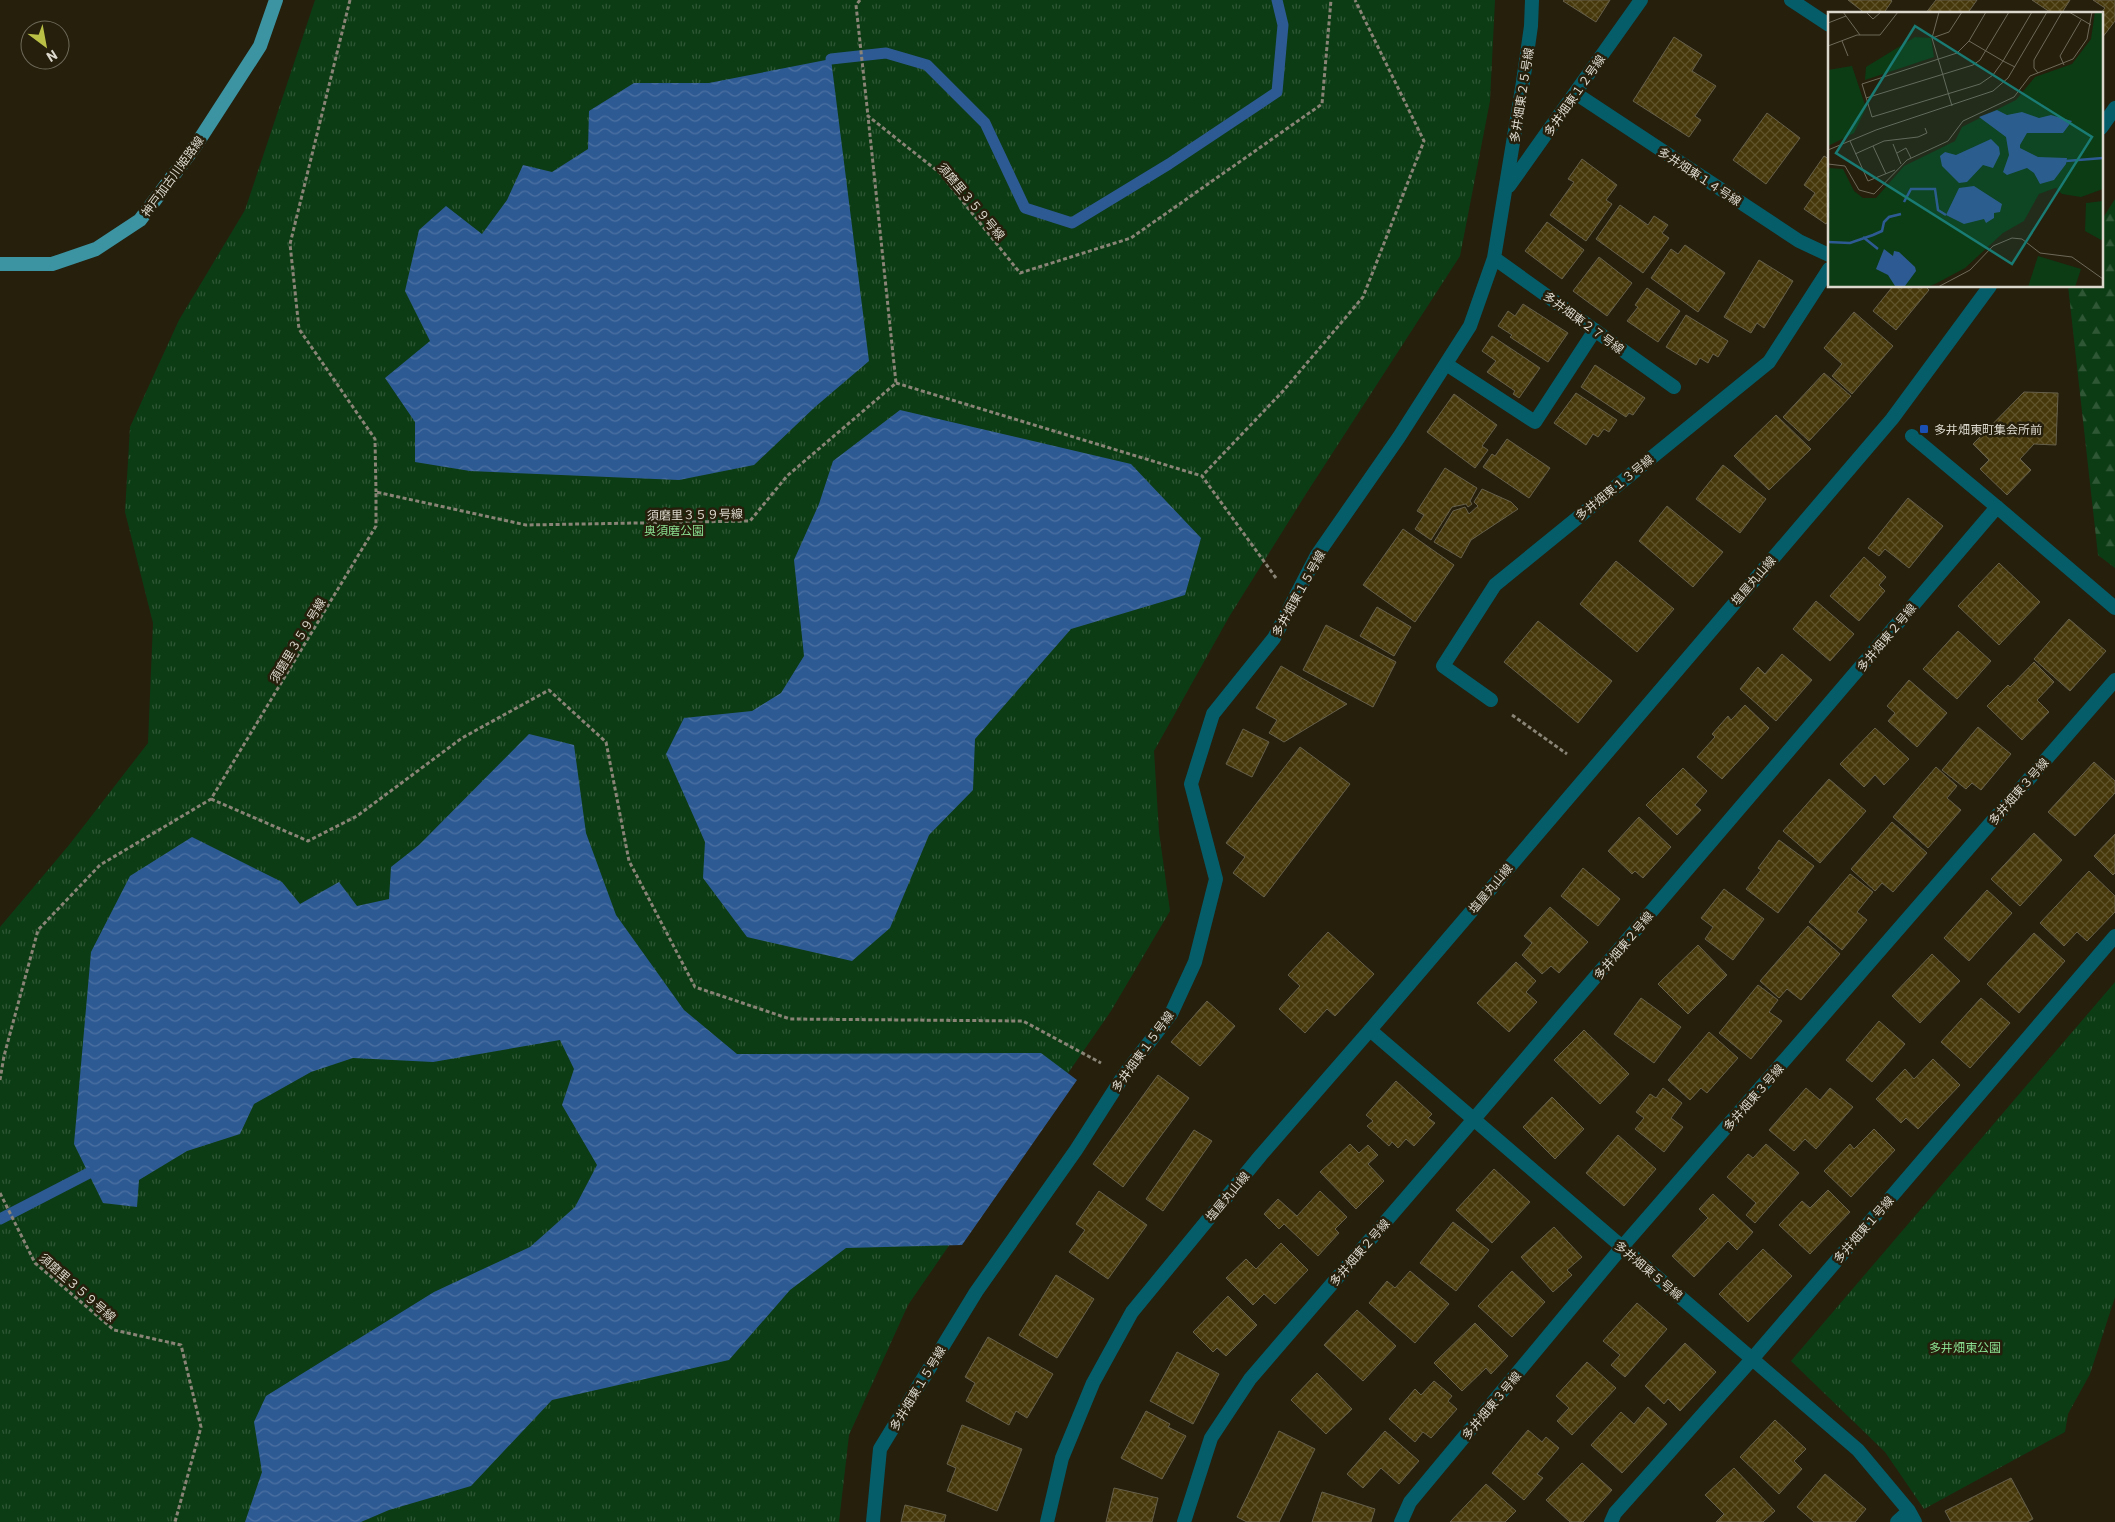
<svg xmlns="http://www.w3.org/2000/svg" width="2115" height="1522" font-family="Barlow,'Noto Sans JP',sans-serif">
<style>
.forest{fill:url(#forest-firs)}
.park{fill:url(#park-tufts)}
.water{fill:url(#water-waves)}
.lines{fill:none;stroke-linecap:round;stroke-linejoin:round}
.stream{stroke:#2e5a94;stroke-width:11}
.building{fill:url(#building-cross-hatch);stroke:#665f4a}
.path{stroke:#898476;stroke-width:3;stroke-dasharray:4 2.5;stroke-linecap:butt}
.pedestrian{stroke:#055d6a;stroke-width:14}
.minor{stroke:#055d6a;stroke-width:14}
.tertiary{stroke:#055d6a;stroke-width:14}
.primary{stroke:#3c93a2;stroke-width:14}
.transit-dot{fill:#1a4fb4;stroke:#251f0c;stroke-width:2}
.labels{text-anchor:middle;dominant-baseline:central;stroke-width:5;stroke-linejoin:round;paint-order:stroke}
.street-label{font-size:12px;fill:#dcd8cd;stroke:#251f0c}
.poi-label{font-size:12px;fill:#dcd8cd;stroke:#251f0c;text-anchor:start}
.park-label{font-size:12px;fill:#8adf91;stroke:#251f0c}
.inset-river{fill:none;stroke:#2e5a94;stroke-width:2.5}
.inset-road{fill:none;stroke:#6e6959;stroke-width:1}
.view{fill:#197b73;fill-opacity:0.15;stroke:#197b73;stroke-width:2.5}
.inset-edge{fill:none;stroke:#dcd8cd;stroke-width:2.5}
</style>
<defs>
<pattern id="forest-firs" width="22" height="20" patternUnits="userSpaceOnUse" patternTransform="scale(1.25)"><rect width="22" height="20" fill="#0c3c14"/><path d="M5 1l3.5 6h-7zM16 11l3.5 6h-7z" fill="#2f5735"/></pattern>
<pattern id="park-tufts" width="24" height="20" patternUnits="userSpaceOnUse" patternTransform="scale(1.25)"><rect width="24" height="20" fill="#0c3c14"/><path d="M3 7l-1-3M5 7V3M7 7l1-3M15 17l-1-3M17 17v-4M19 17l1-3" fill="none" stroke="#2f5735"/></pattern>
<pattern id="water-waves" width="16" height="10" patternUnits="userSpaceOnUse" patternTransform="scale(1.25)"><rect width="16" height="10" fill="#2e5a94"/><path d="M0 5q4-4 8 0t8 0" fill="none" stroke="#4c71a2"/></pattern>
<pattern id="building-cross-hatch" width="8" height="8" patternUnits="userSpaceOnUse" patternTransform="scale(1.25)"><rect width="8" height="8" fill="#46380a"/><path d="M0 0l8 8M0 8l8-8" fill="none" stroke="#60542c"/></pattern>
</defs>
<rect width="100%" height="100%" fill="#251f0c"/>
<!-- forest -->
<path class="forest" d="M2115,199v369l-17,-13 -30,-269h33v-65z"/>
<!-- park -->
<path class="park" d="M315,0h1180l-5,101 -30,155 -156,241 -75,120 -75,134 5,81 11,79 -59,100 -203,294 -59,130 -10,87h-839v-595l69,-82 79,-102 5,-120 -28,-111 5,-85 49,-107 66,-110z
M2115,982v315l-25,77 -22,40 -3,18 -141,77 -39,-57 -94,-91z"/>
<!-- water -->
<path class="water" d="M831,59l38,302 -54,46 -61,58 -75,15 -209,-9 -55,-9v-40l-30,-44 45,-37 -25,-50 14,-61 27,-24 36,28 25,-34 16,-35 29,7 36,-23 1,-38 45,-28h75z
M900,410l231,54 70,74 -16,57 -114,34 -96,110 -2,51 -44,45 -39,93 -38,33 -105,-24 -44,-59 2,-36 -39,-88 18,-36 68,-7 29,-18 23,-37 -10,-96 25,-56 14,-43z
M529,734l45,11 12,88 30,82 68,95 53,44 304,-1 36,27 -115,165 -116,3 -56,42 -61,70 -177,40 -81,86 -82,24 -28,12h-116l17,-50 -8,-50 12,-26 168,-104 96,-45 45,-40 22,-42 -35,-60 12,-36 -14,-29 -127,22 -80,-4 -42,14 -57,32 -14,30 -53,17 -48,29 -2,27 -34,-4 -29,-59 17,-192 39,-76 62,-39 90,45 18,22 39,-22 18,24 32,-7 2,-32 28,-22z"/>
<g class="lines">
<!-- stream -->
<path class="stream" d="M831,59l55,-6 41,12 58,58 40,85 47,15 97,-59 108,-72 6,-67 -6,-25
M0,1219l89,-46"/>
</g>
<!-- building -->
<path class="building" d="M1564,0h46l-14,22 -33,-21z
M1848,0h43l1,1 -9,13h-17z
M1936,0h41l-10,14h-42z
M2032,0h38l-9,14h-8z
M2093,0h22v21l-13,17 -2,-24 5,-6z
M1674,37l28,18 -10,16 24,15 -21,30 6,4 -12,17 -56,-36z
M1767,113l33,25 -34,46 -33,-24z
M1824,156l5,3v61l-3,4 -22,-15 11,-16 -11,-8z
M1582,159l35,26 -11,15 6,4 -26,37 -36,-26 24,-33 -6,-3z
M1620,205l28,20 6,-9 14,9 -6,8 7,5 -26,35 -47,-34z
M1547,222l37,28 -22,29 -37,-28z
M1685,245l40,28 -27,39 -47,-34 20,-29 7,5z
M1599,257l33,26 -25,33 -34,-25z
M1759,260l34,21 -29,47 -7,-5 -6,10 -27,-16z
M1893,286h32l4,4 -33,40 -23,-19z
M1647,288l33,23 -22,31 -31,-21 11,-14 -3,-2z
M1523,304l45,29 -20,29 -38,-25 2,-2 -14,-9 10,-15 7,5z
M1854,312l39,34 -41,48 -20,-18 10,-12 -18,-16z
M1686,315l42,26 -10,16 -5,-3 -5,9 -8,-5 -4,7 -30,-18z
M1492,336l48,32 -21,30 -6,-4 2,-3 -28,-19 9,-11 -14,-10z
M1595,365l50,33 -12,17 -4,-2 -3,4 -45,-30z
M1824,373l27,23 -42,45 -26,-24z
M2024,392l34,1 -2,52 -22,-1 -14,15 11,11 -24,25 -27,-26 9,-9 -16,-16z
M1576,393l41,27 -8,12 -5,-3 -6,8 -5,-3 -7,11 -32,-22z
M1454,394l43,31 -15,21 6,4 -13,18 -48,-36z
M1776,415l35,34 -42,41 -35,-34z
M1507,439l43,29 -21,30 -46,-31 9,-13 3,2z
M1723,465l43,34 -26,34 -44,-34z
M1445,468l32,20 -7,13 2,3 -4,3 -2,-3 -14,3 -21,33 -16,-11 9,-14 -7,-4z
M1482,489l29,13 7,7 -47,31 -10,18 -27,-16 19,-31 12,-4 4,7 9,-8 -4,-4z
M1908,498l35,28 -34,42 -24,-19 -6,7 -11,-8z
M1667,506l56,46 -30,35 -54,-46z
M1403,529l51,36 -39,57 -52,-37z
M1864,557l22,20 -7,8 6,6 -26,30 -29,-25z
M1616,561l58,48 -37,43 -57,-48z
M1999,563l41,39 -41,43 -41,-39z
M1816,601l38,33 -24,27 -37,-32z
M1377,607l34,20 -17,29 -34,-20z
M2069,619l37,32 -36,40 -36,-32z
M1538,621l74,60 -34,42 -74,-61z
M1326,625l70,37 -23,45 -70,-37z
M1958,631l33,30 -34,38 -34,-30z
M1782,654l30,26 -36,41 -36,-32 18,-22 7,7z
M2034,662l20,20 -17,18 12,12 -27,28 -35,-34 21,-21 2,2z
M1281,666l66,38 -63,38 -15,-9 8,-13 -21,-12z
M1909,680l38,33 -30,34 -29,-26 7,-8 -8,-7z
M1745,705l24,23 -47,51 -25,-22 18,-20 -3,-3 16,-18 3,4z
M1978,727l33,27 -30,36 -9,-7 -6,6 -24,-19z
M1875,728l34,31 -25,26 -9,-10 -11,12 -24,-23z
M1243,729l26,13 -17,35 -26,-13z
M1300,747l50,37 -86,113 -31,-24 12,-16 -19,-14z
M2094,762l21,19v12l-40,43 -27,-24z
M1936,767l21,19 -10,12 14,12 -33,38 -35,-31z
M1683,768l24,23 -12,14 6,5 -24,25 -31,-30z
M1829,779l37,32 -46,52 -37,-32z
M1639,817l32,30 -28,31 -8,-7 -3,3 -24,-23z
M1892,822l35,31 -34,39 -11,-9 -7,8 -24,-22z
M2034,833l28,27 -42,46 -29,-27z
M2115,834v39l-2,2 -19,-19z
M1779,840l35,26 -36,47 -32,-24 15,-19 -3,-2z
M1583,868l37,31 -22,27 -37,-30z
M2089,871l26,25v16l-28,29 -10,-9 -13,14 -24,-23z
M1850,874l23,18 -16,20 10,8 -25,30 -33,-28z
M1724,889l40,30 -31,41 -28,-21 8,-12 -12,-9z
M1987,890l25,23 -43,48 -25,-23z
M1550,907l38,35 -29,31 -8,-7 -9,8 -20,-19 10,-12 -8,-7z
M1808,926l32,28 -39,46 -14,-11 -8,9 -19,-17z
M1328,932l46,42 -39,42 -8,-7 -22,24 -26,-24 21,-23 -12,-11z
M2034,933l31,28 -46,52 -32,-29z
M1698,945l29,30 -39,39 -30,-30z
M1932,954l28,27 -40,42 -28,-27z
M1516,962l20,19 -10,11 11,10 -28,30 -32,-29z
M1758,985l20,15 -9,12 13,9 -31,38 -32,-26z
M1641,998l40,29 -27,36 -40,-29z
M1981,998l29,25 -40,45 -29,-26z
M1207,1001l28,25 -35,40 -29,-24z
M1879,1021l26,23 -33,38 -26,-22z
M1584,1030l45,44 -29,30 -46,-44z
M1709,1032l29,26 -31,35 -6,-5 -11,12 -22,-20z
M1933,1059l27,26 -42,44 -12,-11 -5,5 -25,-24 29,-30 9,10z
M1158,1075l31,23 -66,89 -30,-23z
M1396,1081l36,33 -4,4 7,5 -21,23 -8,-7 -8,9 -6,-6 -3,4 -22,-20 6,-5 -7,-6z
M1663,1088l19,15 -11,15 12,9 -19,25 -29,-23 9,-11 -8,-6 14,-18 6,4z
M1806,1088l14,12 10,-12 23,19 -37,42 -11,-10 -11,12 -25,-21z
M1552,1097l32,32 -29,30 -32,-32z
M1874,1129l21,21 -44,47 -27,-26 26,-27 4,5z
M1194,1130l18,11 -49,70 -17,-12z
M1618,1135l38,34 -32,37 -38,-33z
M1350,1144l9,9 9,-8 10,10 -10,9 16,17 -28,28 -36,-37z
M1766,1144l33,29 -44,50 -9,-8 10,-12 -29,-26 21,-23 5,4z
M1494,1169l36,33 -38,41 -36,-33z
M1828,1190l22,22 -40,42 -31,-29 23,-24 8,7z
M1099,1191l48,34 -39,54 -39,-27 16,-22 -9,-6z
M1320,1191l27,26 -12,12 4,4 -21,23 -34,-32 -5,5 -15,-15 14,-15 19,17z
M1713,1194l40,38 -16,18 -9,-9 -34,36 -22,-21 36,-38 -9,-9z
M1453,1222l36,28 -33,41 -36,-28z
M1554,1227l28,30 -15,13 5,5 -19,17 -32,-35z
M1281,1243l27,27 -33,34 -11,-10 -11,11 -27,-27 20,-19 10,10z
M1763,1249l29,27 -44,46 -29,-28z
M1410,1271l39,33 -34,39 -46,-40 18,-22 8,7z
M1512,1271l33,31 -33,35 -34,-31z
M1056,1275l38,24 -37,59 -38,-23z
M1228,1296l29,29 -31,31 -9,-8 -4,4 -20,-20z
M1637,1303l30,26 -42,48 -14,-12 9,-10 -17,-14z
M1357,1310l39,36 -33,35 -39,-36z
M1475,1323l33,33 -17,18 -5,-6 -24,23 -28,-28z
M988,1337l65,37 -26,44 -11,-7 -7,14 -43,-24 9,-18 -10,-6z
M1685,1343l31,29 -36,39 -12,-12 -4,5 -19,-18z
M1177,1352l42,22 -26,50 -43,-23z
M1587,1362l29,26 -44,47 -15,-14 12,-13 -13,-12z
M1317,1373l35,36 -26,25 -35,-34z
M1434,1381l18,15 -4,5 9,8 -26,29 -8,-6 -8,10 -26,-23 26,-30 6,6z
M1648,1407l19,17 -45,49 -31,-28 30,-33 13,12z
M1146,1411l24,13 -2,3 18,9 -24,43 -41,-21z
M1775,1420l31,29 -12,12 8,8 -23,25 -39,-37z
M962,1425l60,24 -25,62 -50,-20 9,-23 -9,-4z
M1528,1430l14,12 4,-5 13,11 -22,26 6,4 -19,22 -32,-27z
M1279,1431l36,18 -36,73h-32l-10,-5z
M1385,1431l34,30 -20,23 -18,-16 -18,20 -16,-14z
M1582,1463l30,27 -29,32h-13l-24,-22z
M1734,1468l41,43 -12,11h-47l8,-8 -19,-19z
M1825,1474l41,35 -11,13h-41l-17,-15z
M2011,1478l22,41 -6,3h-76l-6,-11z
M1486,1484l30,27 -11,11h-55z
M1114,1488l44,10 -6,24h-46z
M1322,1492l53,17 -4,13h-59z
M905,1505l41,10 -2,7h-43z"/>
<g class="lines">
<!-- path -->
<path class="path" d="M350,0l-60,244 9,85 76,110 1,53
M860,0l-4,5 12,111
M896,383l306,93
M1276,578l-74,-102 82,-86 79,-93 61,-156 -69,-141
M1512,715l55,39
M211,799l97,42 49,-25 105,-78 87,-48 57,52 23,119 66,126 95,32 233,2 78,42
M0,1080l4,-24 34,-126 62,-65 111,-66 165,-273v-34l150,33 224,-4 37,-45 109,-93 -28,-267 72,57 80,100 111,-35 191,-134 9,-104
M0,1193l35,70 79,67 67,15 20,82 -26,95"/>
<!-- pedestrian -->
<path class="pedestrian" d="M1912,436l85,71"/>
<!-- minor -->
<path class="minor" d="M1791,0l38,25
M1575,93l224,148 30,14
M1509,186l132,-186
M1494,258l180,129
M1446,364l89,58 60,-92
M1491,700l-48,-34 52,-81 274,-223 60,-93
M1370,1030l488,420 51,61 6,11
M873,1522l7,-73 96,-157 100,-142 48,-75 47,-61 24,-52 21,-83 -25,-95 22,-70 61,-76 43,-83 82,-118 71,-111 24,-68 29,-176 8,-56 1,-26
M1184,1522l27,-84 39,-59 224,-260 523,-612 118,101
M1401,1522l9,-20 212,-255 493,-567
M1611,1522l4,-9 138,-155 362,-422
M1897,1522l12,-11"/>
<!-- tertiary -->
<path class="tertiary" d="M2101,128l14,-20
M1047,1522l15,-64 31,-75 39,-71 129,-157 109,-125 522,-611 98,-133"/>
<!-- primary -->
<path class="primary" d="M0,264h52l44,-15 44,-29 56,-75 64,-99 16,-46"/>
</g>
<!-- markers -->
<rect class="transit-dot" x="1919" y="424" width="10" height="10" rx="2.5"/>
<g class="labels">
<!-- street labels -->
<g class="street-label">
<text transform="translate(1521 95) rotate(-81)">多井畑東２５号線</text>
<text transform="translate(1574 95) rotate(-55)">多井畑東１２号線</text>
<text transform="translate(172 176) rotate(-54)">神戸加古川姫路線</text>
<text transform="translate(1700 176) rotate(33)">多井畑東１４号線</text>
<text transform="translate(972 201) rotate(50)">須磨里３５９号線</text>
<text transform="translate(1584 322) rotate(36)">多井畑東２７号線</text>
<text transform="translate(1614 487) rotate(-39)">多井畑東１３号線</text>
<text transform="translate(695 514) rotate(-1)">須磨里３５９号線</text>
<text transform="translate(1753 580) rotate(-49)">塩屋丸山線</text>
<text transform="translate(1298 593) rotate(-61)">多井畑東１５号線</text>
<text transform="translate(1886 637) rotate(-50)">多井畑東２号線</text>
<text transform="translate(297 640) rotate(-59)">須磨里３５９号線</text>
<text transform="translate(2018 791) rotate(-49)">多井畑東３号線</text>
<text transform="translate(1490 888) rotate(-50)">塩屋丸山線</text>
<text transform="translate(1623 945) rotate(-50)">多井畑東２号線</text>
<text transform="translate(1142 1051) rotate(-54)">多井畑東１５号線</text>
<text transform="translate(1753 1097) rotate(-49)">多井畑東３号線</text>
<text transform="translate(1227 1196) rotate(-50)">塩屋丸山線</text>
<text transform="translate(1863 1229) rotate(-49)">多井畑東１号線</text>
<text transform="translate(1359 1252) rotate(-49)">多井畑東２号線</text>
<text transform="translate(1649 1270) rotate(40)">多井畑東５号線</text>
<text transform="translate(78 1287) rotate(41)">須磨里３５９号線</text>
<text transform="translate(917 1388) rotate(-59)">多井畑東１５号線</text>
<text transform="translate(1491 1405) rotate(-50)">多井畑東３号線</text>
</g>
<!-- poi labels -->
<g class="poi-label">
<text x="1934" y="429">多井畑東町集会所前</text>
</g>
<!-- park labels -->
<g class="park-label">
<text x="674" y="530">奥須磨公園</text>
<text x="1965" y="1347">多井畑東公園</text>
</g>
</g>
<!-- overview -->
<g transform="translate(1828 12)">
<rect width="275" height="275" fill="#251f0c"/>
<path d="M275,189v40l-18,-10 1,-28z" fill="#0c3c14"/>
<path d="M275,33v144l-22,8 -19,-3 -9,-9zM24,54l14,42 -12,25 -26,13v-76zM210,244l43,13 -6,18h-47z" fill="#0c3c14"/>
<path d="M267,0h8v152l-25,5 -17,17 -22,8 -15,27 -21,12 -38,35 -28,15 -9,4h-100v-119l15,1 11,22 9,7h13l28,-32 51,-25 7,-14 54,-27 19,-23 37,-13 19,-25zM87,25l16,1 3,19 -69,23 1,-13z" fill="#0c3c14"/>
<path d="M169,98l10,5 15,-3 17,6 12,-3 21,6 -9,12h-36l-7,12v3l18,9 29,1 -1,6 -12,16 -14,4 -6,-11 -7,-5 -20,7 -4,-3 6,-17 -3,-18 -27,-20zM163,127l8,8 1,7 -7,14 -10,-3 -16,17 -8,1 -17,-17 -2,-10 5,-4 11,3zM146,174l28,18 -2,8 -6,1v5l-8,5 -2,-4 -20,5 -18,-9 13,-27zM56,237l9,7 1,-5 5,1 16,15 1,4 -11,15h-10l-7,-11 -12,-6z" fill="#2e5a94"/>
<path class="inset-river" d="M238,149l37,-3M76,190l7,-13h24l3,21 8,5M35,225l15,12M0,230l22,1 23,-8 9,-4 2,-9 5,-5 12,-3"/>
<path class="inset-road" d="M15,0l17,23M38,0l7,7 8,-7M111,0l-7,26 20,68M241,0l22,13M0,11l18,-7M104,26l17,-6 13,-20M14,29l6,15M141,29l17,-29M0,34l29,-11h23l18,-23M236,53l-4,-9 21,-36M187,55l-12,-6 -34,-20 -12,12 -95,31 10,33 108,-33 13,-9 10,-14 29,-49M210,61l-4,-5v-8l28,-48M38,86l107,-33 7,-5 29,-48M22,129l18,40 27,-11M65,132l8,20M45,134l13,28M0,138l48,-20 117,-39 15,-13 39,-66M69,141l9,-5 5,10M27,142l29,-13 34,-4 9,-4 -2,-5M0,152l17,2 14,24 15,4 33,-34 41,-19 15,-20 51,-24 16,-21 43,-17 14,-20 5,-27M110,275l32,-17 23,-24 19,-8 10,1 18,14 32,4 31,22"/>
<path class="view" d="M87,14l177,111 -80,127 -176,-111z"/>
<rect width="275" height="275" class="inset-edge"/>
</g>
<!-- north arrow -->
<g transform="translate(45 45) rotate(148)"><circle r="24" fill="#251f0c" stroke="#6e6959"/>
<path d="M0-4L9 19L0 12L-9 19Z" fill="#bac045"/>
<text y="-8" font-size="14" font-weight="bold" text-anchor="middle" fill="#dcd8cd">N</text>
</g>
</svg>
